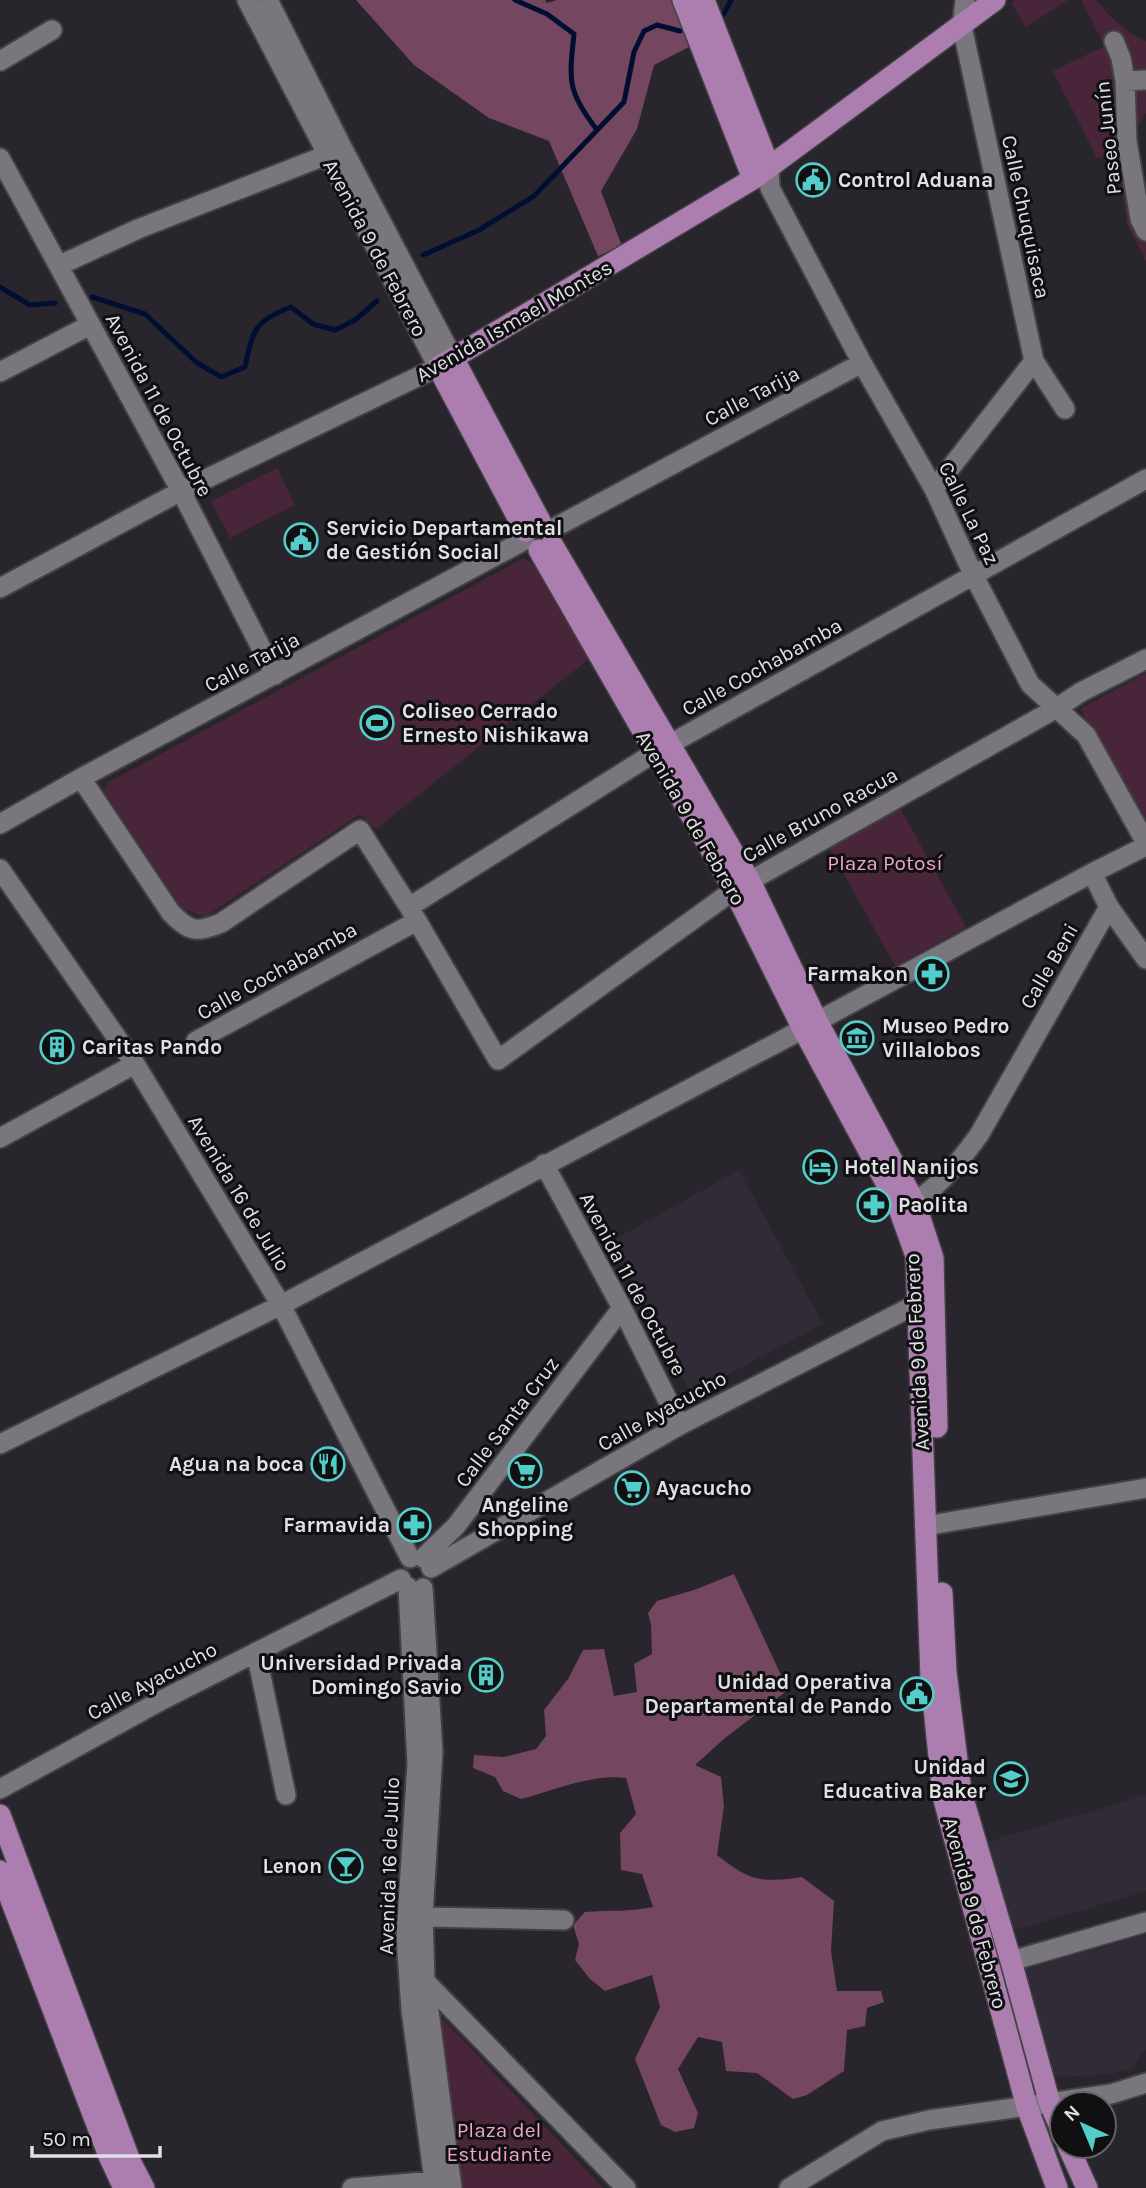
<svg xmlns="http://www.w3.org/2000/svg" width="1146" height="2188" font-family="Karla,sans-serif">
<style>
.built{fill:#302b37}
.green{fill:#492539}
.forest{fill:#75465f}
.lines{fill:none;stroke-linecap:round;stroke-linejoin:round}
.stream{stroke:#000f31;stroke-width:5}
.minor-casing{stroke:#434146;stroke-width:23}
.major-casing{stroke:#434146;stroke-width:24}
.minor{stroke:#79767d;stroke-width:19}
.major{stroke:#ac7eb0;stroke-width:21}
.labels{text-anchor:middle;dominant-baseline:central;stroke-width:6;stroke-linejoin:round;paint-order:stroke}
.street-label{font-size:21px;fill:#e1e0e4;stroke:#100f12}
.poi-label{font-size:21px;font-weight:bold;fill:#e1e0e4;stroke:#100f12;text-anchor:start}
.park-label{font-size:21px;fill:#f1a4cc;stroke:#100f12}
</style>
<rect width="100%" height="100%" fill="#28262c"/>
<!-- built -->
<path class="built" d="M739,1170l84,154 -132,70 -79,-153z
M1146,1795v96l-137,41 -26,-89z
M1146,1935v115l-5,3 -9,16 -34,6 -45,2 -30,-107z"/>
<!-- green -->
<path class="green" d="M1016,0h52l-42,27 -15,-24z
M1081,0h15l14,16 21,18 15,7v72l-7,11 -2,11 9,55v71l-19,-37 -10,-70 -20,4 -44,-87 52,-25z
M277,468l18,37 -65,33 -19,-37z
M524,558l16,10 50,90 -214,171 -16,-15 -155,103 -23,-9 -78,-117 3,-8z
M1146,673v151l-66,-115z
M899,806l67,121 -71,39 -67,-121z
M443,2020l2,1 158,167h-143l-20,-164z"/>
<!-- forest -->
<path class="forest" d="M356,0h189l2,3 10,-3h114l18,47 -35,18 -17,64 -36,62 21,55 -24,10 -49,-115 -60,-23 -75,-53z
M734,1574l54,116 -63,48 -30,27 26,12 3,29 -7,49c33,26 43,28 85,22l32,24 -3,50 6,40h44l3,11 -17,6 -2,18 -18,4 -3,41 -37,24 -14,4 -36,-26 -31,-2 -4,-29 -24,-5 -20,32 20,44 -4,15 -19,4 -14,-7 -26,-66 25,-52 -8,-32 -47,16 -15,-12 -15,-19 4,-16 -6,-19 12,-13c23,-2 45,0 68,-5l-11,-33 -21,-4 -1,-37 16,-19 -10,-36c-36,-4 -71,12 -105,21l-18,-8 -8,-14 -22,-9 1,-13 30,2 32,-8 10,-13 -2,-26 24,-31 15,-29 21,-1 10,47 23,-4 -3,-28 18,-10 -1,-29 -3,-12 9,-12 40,-12z"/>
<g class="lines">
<!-- stream -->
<path class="stream" d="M515,0l32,14 27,20c-5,47 -7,57 23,96
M724,14l7,-14
M423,255l56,-25 55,-34 90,-94 10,-50 10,-21 13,-6 23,6
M0,287l30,18 25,-2
M92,297l53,17 51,48 25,15 24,-10c8,-37 9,-46 46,-60l22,17 22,6 20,-10 22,-19"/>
<defs>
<path id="minor" d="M268,0l75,149 110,209
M965,0l-3,26 72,335 31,48
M1114,41l7,17 4,23 2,60 13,78 6,12
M0,61l52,-31
M1125,81l21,-1
M0,158l181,333 94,184
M769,166l1,22 92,175 72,126 39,85 57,110 56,51 60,108
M60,265l78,-36 199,-78
M0,372l90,-47
M934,489l100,-128
M552,529l310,-166
M0,588l181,-97 257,-124 -191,-367
M81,778l90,135c19,19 25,20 50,10l139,-93 49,77 89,153 236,-170 321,-181 26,-17 65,-33
M0,824l81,-46 444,-238
M0,869l135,195 146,241 129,253
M1092,873l17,34 37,52
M409,907l245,-154 492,-274
M196,1041l221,-120
M0,1138l135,-74
M544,1164l78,144 58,117
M903,1209c33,-18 54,-44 76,-74l130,-228
M0,1444l281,-139 522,-276 289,-156 54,-27
M925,1526l221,-38
M423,1558l33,-32 166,-218
M431,1568l249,-143 239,-122
M408,1587l9,176 -11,173 5,74 24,178
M423,1588l10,164 -10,164 2,64 27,208
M256,1652l30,143
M0,1789l164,-90 237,-120
M423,1917l141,3
M1011,1961l135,-39
M422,1978l204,210
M352,2188l82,-7
M789,2188l93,-57 47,-11 182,-26 35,-11"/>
<path id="major" d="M683,0l70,179
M704,0l65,166
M453,358l87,163
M525,531l-87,-164 315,-188 242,-179
M552,544l198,337 67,140 98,182 18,55 4,169
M539,550l195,340 69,139 94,174 19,53 15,422 12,118 84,311 30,81
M942,1593l4,79 15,120 50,169 39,143 12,27
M0,1815l130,346 14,27
M0,1871l109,285 15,32
M1068,2146l19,42"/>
</defs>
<!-- minor casing -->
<use href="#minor" class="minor-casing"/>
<!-- major casing -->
<use href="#major" class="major-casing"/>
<!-- minor -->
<use href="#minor" class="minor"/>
<!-- major -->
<use href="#major" class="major"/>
</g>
<!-- icons -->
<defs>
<symbol id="civic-ring" viewBox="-11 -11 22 22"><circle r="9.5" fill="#100f12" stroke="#53cdc9" stroke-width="1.5"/><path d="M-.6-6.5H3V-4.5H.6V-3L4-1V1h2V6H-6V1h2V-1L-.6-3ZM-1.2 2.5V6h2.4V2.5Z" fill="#53cdc9"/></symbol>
<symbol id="stadium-ring" viewBox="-11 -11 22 22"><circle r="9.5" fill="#100f12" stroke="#53cdc9" stroke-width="1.5"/><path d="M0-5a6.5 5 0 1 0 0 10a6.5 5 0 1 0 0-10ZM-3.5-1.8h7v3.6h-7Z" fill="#53cdc9"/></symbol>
<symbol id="pharmacy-ring" viewBox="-11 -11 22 22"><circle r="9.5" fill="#100f12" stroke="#53cdc9" stroke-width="1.5"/><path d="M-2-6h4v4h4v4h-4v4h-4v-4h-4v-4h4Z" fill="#53cdc9"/></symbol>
<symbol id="museum-ring" viewBox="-11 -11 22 22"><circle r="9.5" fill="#100f12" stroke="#53cdc9" stroke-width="1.5"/><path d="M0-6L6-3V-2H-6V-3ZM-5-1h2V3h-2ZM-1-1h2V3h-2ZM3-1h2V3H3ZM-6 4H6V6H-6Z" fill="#53cdc9"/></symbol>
<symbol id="building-ring" viewBox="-11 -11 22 22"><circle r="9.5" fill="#100f12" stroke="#53cdc9" stroke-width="1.5"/><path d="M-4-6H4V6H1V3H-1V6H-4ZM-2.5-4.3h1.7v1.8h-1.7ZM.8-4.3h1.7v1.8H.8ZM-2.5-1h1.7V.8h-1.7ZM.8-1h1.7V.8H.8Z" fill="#53cdc9"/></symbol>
<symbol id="hotel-ring" viewBox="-11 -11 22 22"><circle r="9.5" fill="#100f12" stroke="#53cdc9" stroke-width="1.5"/><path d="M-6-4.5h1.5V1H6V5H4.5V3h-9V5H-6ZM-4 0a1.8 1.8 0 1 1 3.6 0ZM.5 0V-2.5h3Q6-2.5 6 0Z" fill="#53cdc9"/></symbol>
<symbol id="restaurant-ring" viewBox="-11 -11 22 22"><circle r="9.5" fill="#100f12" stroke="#53cdc9" stroke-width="1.5"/><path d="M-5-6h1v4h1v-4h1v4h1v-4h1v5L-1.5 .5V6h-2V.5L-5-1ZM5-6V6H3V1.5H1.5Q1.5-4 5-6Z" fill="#53cdc9"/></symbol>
<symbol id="supermarket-ring" viewBox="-11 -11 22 22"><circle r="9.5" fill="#100f12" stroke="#53cdc9" stroke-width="1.5"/><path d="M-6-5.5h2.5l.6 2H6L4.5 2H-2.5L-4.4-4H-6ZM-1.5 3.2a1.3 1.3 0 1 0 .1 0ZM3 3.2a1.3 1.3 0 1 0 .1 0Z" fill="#53cdc9"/></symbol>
<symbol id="school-ring" viewBox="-11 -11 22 22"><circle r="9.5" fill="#100f12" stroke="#53cdc9" stroke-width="1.5"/><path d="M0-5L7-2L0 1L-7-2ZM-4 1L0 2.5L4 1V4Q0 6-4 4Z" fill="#53cdc9"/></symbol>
<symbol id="bar-ring" viewBox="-11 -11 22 22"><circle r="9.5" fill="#100f12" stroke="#53cdc9" stroke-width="1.5"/><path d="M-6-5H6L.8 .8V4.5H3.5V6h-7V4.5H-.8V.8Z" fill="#53cdc9"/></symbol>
</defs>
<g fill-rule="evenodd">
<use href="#civic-ring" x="794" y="161" width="38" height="38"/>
<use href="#civic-ring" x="282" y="521" width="38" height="38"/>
<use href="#stadium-ring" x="358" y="704" width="38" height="38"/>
<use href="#pharmacy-ring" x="913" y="955" width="38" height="38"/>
<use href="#museum-ring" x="838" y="1019" width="38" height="38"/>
<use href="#building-ring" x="38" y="1028" width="38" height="38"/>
<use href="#hotel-ring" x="801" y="1148" width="38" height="38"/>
<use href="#pharmacy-ring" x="855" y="1186" width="38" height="38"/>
<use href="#restaurant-ring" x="309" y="1445" width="38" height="38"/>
<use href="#supermarket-ring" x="506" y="1452" width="38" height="38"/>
<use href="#supermarket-ring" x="613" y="1469" width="38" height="38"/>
<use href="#pharmacy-ring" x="395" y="1506" width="38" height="38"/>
<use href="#building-ring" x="467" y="1656" width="38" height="38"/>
<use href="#civic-ring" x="898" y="1675" width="38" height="38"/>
<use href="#school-ring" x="992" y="1760" width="38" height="38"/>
<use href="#bar-ring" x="327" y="1847" width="38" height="38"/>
</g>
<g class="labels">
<!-- street labels -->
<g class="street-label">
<text transform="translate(1108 138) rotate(-96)">Paseo Junín</text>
<text transform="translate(1026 217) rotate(78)">Calle Chuquisaca</text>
<text transform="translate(375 248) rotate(62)">Avenida 9 de Febrero</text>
<text transform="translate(514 321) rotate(-30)">Avenida Ismael Montes</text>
<text transform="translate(752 396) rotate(-28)">Calle Tarija</text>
<text transform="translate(159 405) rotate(62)">Avenida 11 de Octubre</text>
<text transform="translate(969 513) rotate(64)">Calle La Paz</text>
<text transform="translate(252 662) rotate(-28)">Calle Tarija</text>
<text transform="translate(762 667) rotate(-29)">Calle Cochabamba</text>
<text transform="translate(820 815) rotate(-29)">Calle Bruno Racua</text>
<text transform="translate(691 818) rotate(60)">Avenida 9 de Febrero</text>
<text transform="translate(1049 966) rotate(-60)">Calle Beni</text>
<text transform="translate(277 971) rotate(-29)">Calle Cochabamba</text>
<text transform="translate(239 1193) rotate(59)">Avenida 16 de Julio</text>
<text transform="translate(633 1284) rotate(62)">Avenida 11 de Octubre</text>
<text transform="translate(917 1352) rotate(-93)">Avenida 9 de Febrero</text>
<text transform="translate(662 1411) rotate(-29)">Calle Ayacucho</text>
<text transform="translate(507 1422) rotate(-53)">Calle Santa Cruz</text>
<text transform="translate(152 1681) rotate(-28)">Calle Ayacucho</text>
<text transform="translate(389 1866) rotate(-88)">Avenida 16 de Julio</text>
<text transform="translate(975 1913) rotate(75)">Avenida 9 de Febrero</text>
</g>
<!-- poi labels -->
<g class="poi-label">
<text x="838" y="180">Control Aduana</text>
<text x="326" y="528">Servicio Departamental<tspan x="326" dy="24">de Gestión Social</tspan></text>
<text x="402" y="711">Coliseo Cerrado<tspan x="402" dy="24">Ernesto Nishikawa</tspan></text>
<text x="908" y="974" text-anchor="end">Farmakon</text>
<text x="882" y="1026">Museo Pedro<tspan x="882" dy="24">Villalobos</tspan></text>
<text x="82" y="1047">Caritas Pando</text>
<text x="844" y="1167">Hotel Nanijos</text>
<text x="898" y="1205">Paolita</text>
<text x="304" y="1464" text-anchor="end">Agua na boca</text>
<text x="656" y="1488">Ayacucho</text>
<text x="525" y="1505" text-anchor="middle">Angeline<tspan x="525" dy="24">Shopping</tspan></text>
<text x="390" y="1525" text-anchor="end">Farmavida</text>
<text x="462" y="1663" text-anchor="end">Universidad Privada<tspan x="462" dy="24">Domingo Savio</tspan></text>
<text x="892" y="1682" text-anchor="end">Unidad Operativa<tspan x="892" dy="24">Departamental de Pando</tspan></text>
<text x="986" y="1767" text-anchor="end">Unidad<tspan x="986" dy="24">Educativa Baker</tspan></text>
<text x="322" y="1866" text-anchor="end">Lenon</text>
</g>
<!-- park labels -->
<g class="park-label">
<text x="885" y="863">Plaza Potosí</text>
<text x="499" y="2130">Plaza del<tspan x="499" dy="24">Estudiante</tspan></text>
</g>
</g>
<!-- north arrow -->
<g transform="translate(1083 2125) rotate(316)"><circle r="33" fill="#100f12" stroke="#646366" stroke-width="2"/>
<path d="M0-5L12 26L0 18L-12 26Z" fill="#53cdc9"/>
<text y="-10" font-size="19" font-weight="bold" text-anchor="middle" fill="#e1e0e4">N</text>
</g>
<!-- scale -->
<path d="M32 2146v10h128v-10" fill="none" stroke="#e1e0e4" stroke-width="3.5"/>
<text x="42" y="2146" font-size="21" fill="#e1e0e4" stroke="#100f12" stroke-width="5" paint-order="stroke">50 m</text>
</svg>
